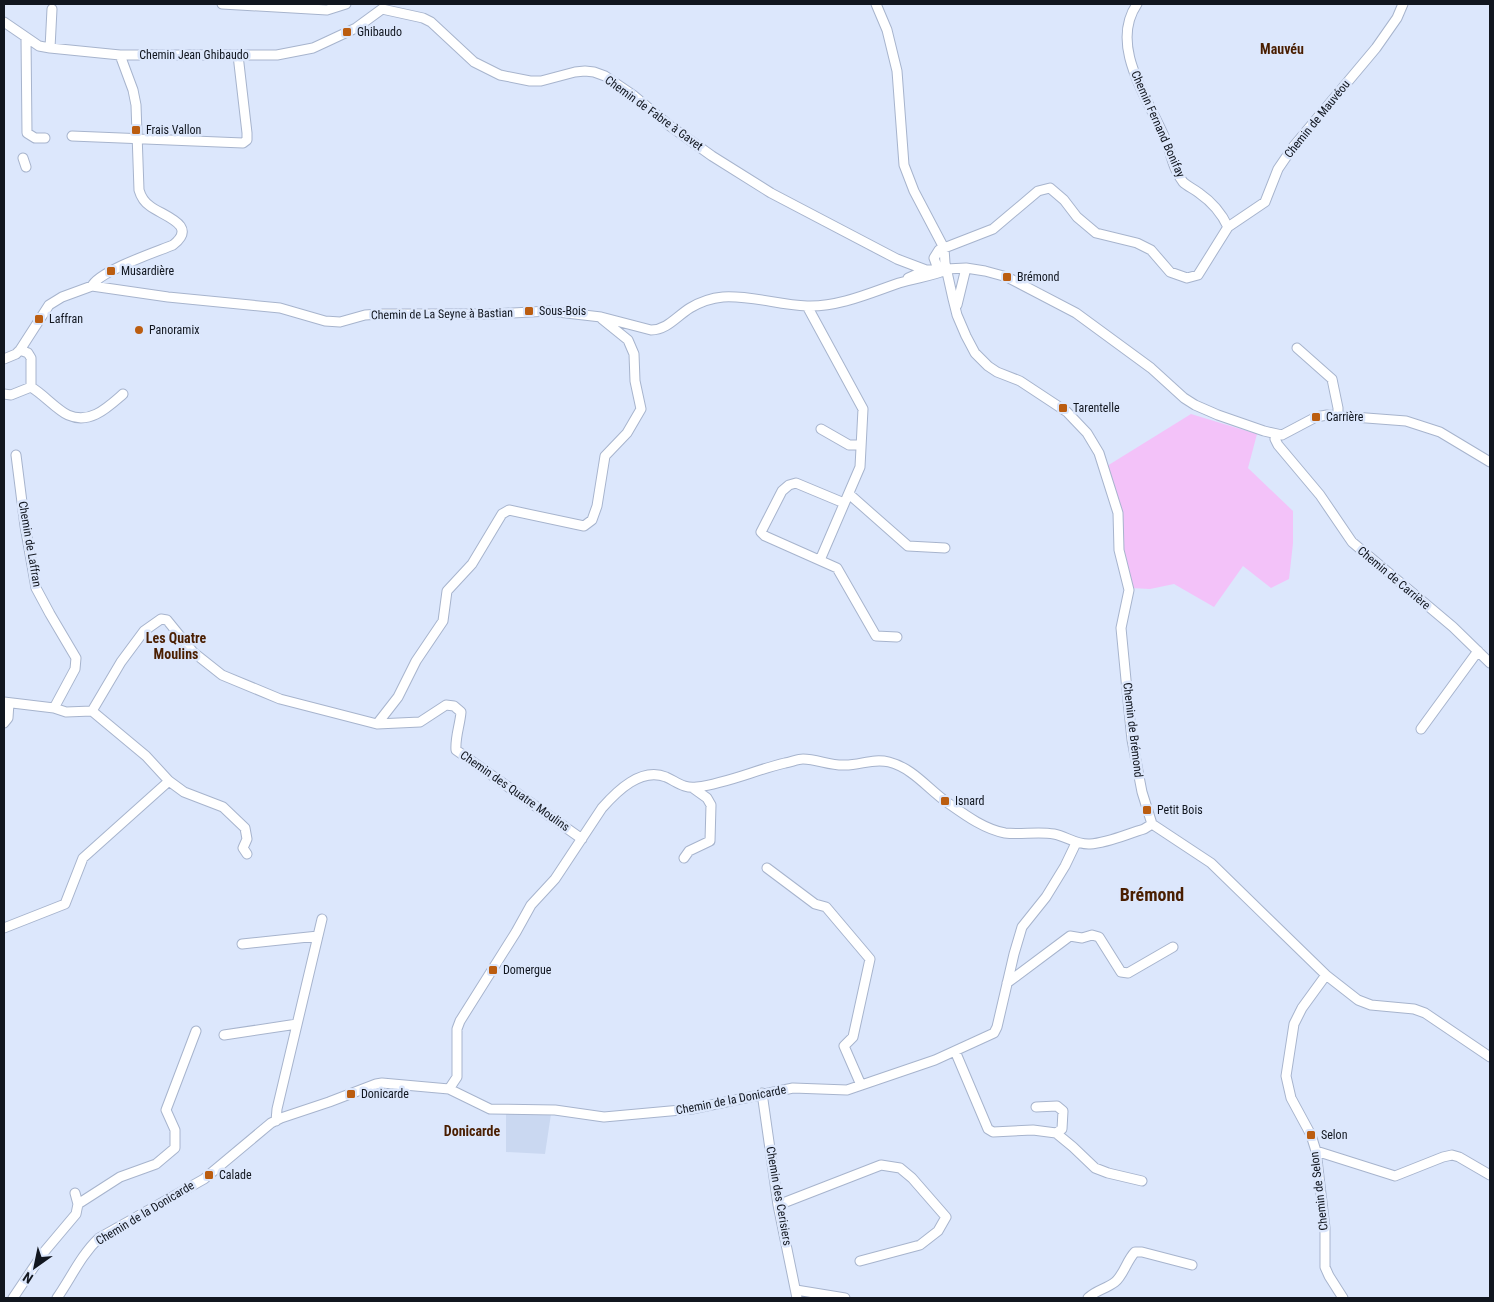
<svg xmlns="http://www.w3.org/2000/svg" width="1494" height="1302" font-family="'Roboto Condensed',sans-serif">
<style>
.built{fill:#cad8f1}
.green{fill:#f3c2f9}
.lines{fill:none;stroke-linecap:round;stroke-linejoin:round}
.minor-casing{stroke:#a7b4cd;stroke-width:11}
.minor{stroke:#fff;stroke-width:9}
.poi-dot{fill:#bb5d10;stroke:#dce7fc;stroke-width:2}
.labels{text-anchor:middle;dominant-baseline:central;stroke-width:5;stroke-linejoin:round;paint-order:stroke}
.poi-label{font-size:12px;fill:#11161f;stroke:#dce7fc;text-anchor:start}
.street-label{font-size:12px;fill:#11161f;stroke:#dce7fc}
.neighbourhood-label{font-size:14px;font-weight:bold;fill:#4a1e00;stroke:#dce7fc}
.district-label{font-size:18px;font-weight:bold;fill:#4a1e00;stroke:#dce7fc}
</style>
<rect width="100%" height="100%" fill="#dce7fc"/>
<!-- built -->
<path class="built" d="M506,1113l45,1 -6,40 -39,-2z"/>
<!-- green -->
<path class="green" d="M1191,414l66,20 -9,34 45,43v32l-4,36 -18,9 -28,-22 -29,41 -40,-23 -24,5 -19,-1 -24,-122z"/>
<g class="lines">
<defs>
<path id="minor" d="M222,4l105,6 19,-6
M876,4l11,26 10,41 7,94 10,26 30,57 1,15 8,36 4,16 9,21 9,17 13,13 9,6 23,9 47,31 20,21 12,20 19,60 1,37 10,40 -8,38 8,83 3,29 10,52 10,32 59,39 115,112 32,25 13,5 43,4 11,4 65,44
M1137,4c-28,41 10,93 27,132 7,15 8,32 19,46 4,4 11,7 16,11 13,9 22,19 29,34
M382,9l41,9 8,4 43,40 26,13 30,6h11l34,-9 10,-1 9,1 11,4 28,19 37,31 42,30 59,37 126,66 29,11
M4,22l35,24 11,2 70,7h157l36,-7 13,-6 30,-14 26,-19
M26,38l1,95 8,5h10
M50,48l2,-39
M72,136l171,7 4,-3v-7l-9,-78
M23,158l3,9
M941,272l-3,-3 -4,-11 5,-8 54,-21 45,-38 12,-3 14,12 13,17 19,16 41,10 14,7 19,22 17,6 11,-3 30,-48 37,-25 13,-33 15,-22 83,-99 21,-30 6,-14
M908,278l18,-8 40,-2 19,3 22,6 69,36 75,55 33,30 11,7 23,10 46,16 18,4 34,-18 11,-2 79,6 34,11 50,30
M92,286c7,-15 64,-34 81,-41 26,-20 -10,-29 -23,-39 -6,-4 -9,-9 -11,-16l-3,-85 -3,-15 -13,-35
M957,305l9,-37
M807,306l56,103 -3,58 -40,93
M1297,348l35,31 6,29v8
M4,359l12,-5 4,-4 29,-45 13,-8 30,-11 76,11 112,11 45,13 15,1 25,-7 16,-1h112l56,-3 52,6 50,13c16,0 26,-14 39,-22 10,-6 22,-10 33,-11 27,-2 56,8 84,9 32,1 63,-13 92,-23 16,-5 33,-7 48,-13
M31,387c12,7 26,23 37,28 22,10 40,-8 55,-21
M4,394l7,1 20,-8v-29l-3,-5 -8,-3
M821,429l28,16h12
M1277,435l-2,4 3,6 42,50 32,47 101,85 37,36
M16,455l9,71 11,62 14,26 26,44 -1,11 -21,39
M849,494l59,52 37,2
M844,503l-48,-20 -7,2 -7,6 -21,41 4,4 72,32 39,68 21,1
M4,702l50,6 12,4 26,-1
M92,711l29,-49 23,-31 17,-12 6,1 26,32 29,23 58,24 97,25 43,-2 26,-17 8,1 7,6c-1,13 -6,25 -5,38l126,89
M92,711l54,45 23,25 15,11 39,15 22,21 2,11 -4,9 4,6
M4,723l4,-5 1,-15
M377,724l21,-27 18,-36 27,-40 4,-30 25,-27 30,-50 7,-4 75,16 8,-6 5,-14 8,-50 22,-23 14,-24 -6,-28 -1,-27 -6,-14 -26,-21
M1421,729l57,-78
M684,858l5,-7 21,-10 1,-36 -4,-7 -14,-10
M767,868l48,36 11,3 44,52 -17,78 -9,9 17,39
M4,928l61,-24 18,-46 86,-77
M242,944l76,-8
M1326,975l-24,33 -8,16 -8,52 5,22 20,37 5,16 9,77v39l4,9 14,22
M1007,983l63,-47 12,2 10,-3 7,2 22,35 7,1 45,-26
M224,1035l73,-11
M955,1051l33,78 5,3 40,-2 23,3 6,-4 1,-18 -6,-5 -21,1
M449,1089l8,-12v-48l3,-8 56,-89 15,-27 24,-26 47,-71c15,-17 39,-41 64,-31 11,5 18,12 31,10 31,-4 58,-17 88,-24 6,-1 13,-4 18,-4 14,0 28,7 42,6 16,0 28,-7 44,-3 24,6 40,28 59,41 17,12 36,26 57,30 16,2 33,-2 49,1 12,2 22,11 36,10 18,-1 37,-10 54,-15l8,-5
M762,1093l16,112 19,93
M276,1121l1,-12 45,-190
M1056,1133l17,14 22,21 13,5 34,8
M1316,1151l79,25 48,-19 9,-2 7,2 31,18
M75,1193l3,11
M778,1205l103,-40 19,3 12,10 34,39 -8,14 -18,14 -60,16
M796,1290l49,8
M13,1298l31,-46 32,-38 2,-10 42,-27 36,-13 19,-16v-18l-9,-20 30,-79
M57,1298c14,-20 24,-43 42,-60l105,-59 67,-56 10,-5 48,-16 47,-18 6,-1 67,6 41,20 65,1 49,7 88,-8 101,-21 54,2 88,-30 59,-27 3,-6 17,-73 8,-27 24,-30 19,-31 11,-23
M1088,1298c8,-8 18,-9 27,-16 8,-6 12,-22 20,-30h7l50,13"/>
</defs>
<!-- minor casing -->
<use href="#minor" class="minor-casing"/>
<!-- minor -->
<use href="#minor" class="minor"/>
</g>
<!-- markers -->
<g class="poi-dot">
<rect x="342" y="27" width="10" height="10" rx="2.5"/>
<rect x="131" y="125" width="10" height="10" rx="2.5"/>
<rect x="106" y="266" width="10" height="10" rx="2.5"/>
<rect x="1002" y="272" width="10" height="10" rx="2.5"/>
<rect x="524" y="306" width="10" height="10" rx="2.5"/>
<rect x="34" y="314" width="10" height="10" rx="2.5"/>
<circle cx="139" cy="330" r="5"/>
<rect x="1058" y="403" width="10" height="10" rx="2.5"/>
<rect x="1311" y="412" width="10" height="10" rx="2.5"/>
<rect x="940" y="796" width="10" height="10" rx="2.5"/>
<rect x="1142" y="805" width="10" height="10" rx="2.5"/>
<rect x="488" y="965" width="10" height="10" rx="2.5"/>
<rect x="346" y="1089" width="10" height="10" rx="2.5"/>
<rect x="1306" y="1130" width="10" height="10" rx="2.5"/>
<rect x="204" y="1170" width="10" height="10" rx="2.5"/>
</g>
<g class="labels">
<!-- poi labels -->
<g class="poi-label">
<text x="357" y="32">Ghibaudo</text>
<text x="146" y="130">Frais Vallon</text>
<text x="121" y="271">Musardière</text>
<text x="1017" y="277">Brémond</text>
<text x="539" y="311">Sous-Bois</text>
<text x="49" y="319">Laffran</text>
<text x="149" y="330">Panoramix</text>
<text x="1073" y="408">Tarentelle</text>
<text x="1326" y="417">Carrière</text>
<text x="955" y="801">Isnard</text>
<text x="1157" y="810">Petit Bois</text>
<text x="503" y="970">Domergue</text>
<text x="361" y="1094">Donicarde</text>
<text x="1321" y="1135">Selon</text>
<text x="219" y="1175">Calade</text>
</g>
<!-- street labels -->
<g class="street-label">
<text x="194" y="55">Chemin Jean Ghibaudo</text>
<text transform="translate(654 113) rotate(36)">Chemin de Fabre à Gavet</text>
<text transform="translate(1317 119) rotate(-51)">Chemin de Mauvéou</text>
<text transform="translate(1158 124) rotate(66)">Chemin Fernand Bonifay</text>
<text transform="translate(442 314) rotate(-1)">Chemin de La Seyne à Bastian</text>
<text transform="translate(30 544) rotate(80)">Chemin de Laffran</text>
<text transform="translate(1394 578) rotate(40)">Chemin de Carrière</text>
<text transform="translate(1133 730) rotate(83)">Chemin de Brémond</text>
<text transform="translate(515 791) rotate(35)">Chemin des Quatre Moulins</text>
<text transform="translate(731 1100) rotate(-11)">Chemin de la Donicarde</text>
<text transform="translate(1319 1191) rotate(-97)">Chemin de Selon</text>
<text transform="translate(779 1196) rotate(80)">Chemin des Cerisiers</text>
<text transform="translate(145 1213) rotate(-31)">Chemin de la Donicarde</text>
</g>
<!-- neighbourhood labels -->
<g class="neighbourhood-label">
<text x="1282" y="49">Mauvéu</text>
<text x="176" y="638">Les Quatre<tspan x="176" dy="16">Moulins</tspan></text>
<text x="472" y="1131">Donicarde</text>
</g>
<!-- district labels -->
<g class="district-label">
<text x="1152" y="894">Brémond</text>
</g>
</g>
<!-- border -->
<rect width="1494" height="1302" fill="none" stroke="#11161f" stroke-width="10"/>
<!-- north arrow -->
<g transform="translate(35 1267) rotate(213)" stroke="#dce7fc" stroke-width="4" paint-order="stroke">
<path d="M0-4L9 19L0 12L-9 19Z" fill="#11161f"/>
<text y="-8" font-size="14" font-weight="bold" text-anchor="middle" fill="#11161f">N</text>
</g>
</svg>
